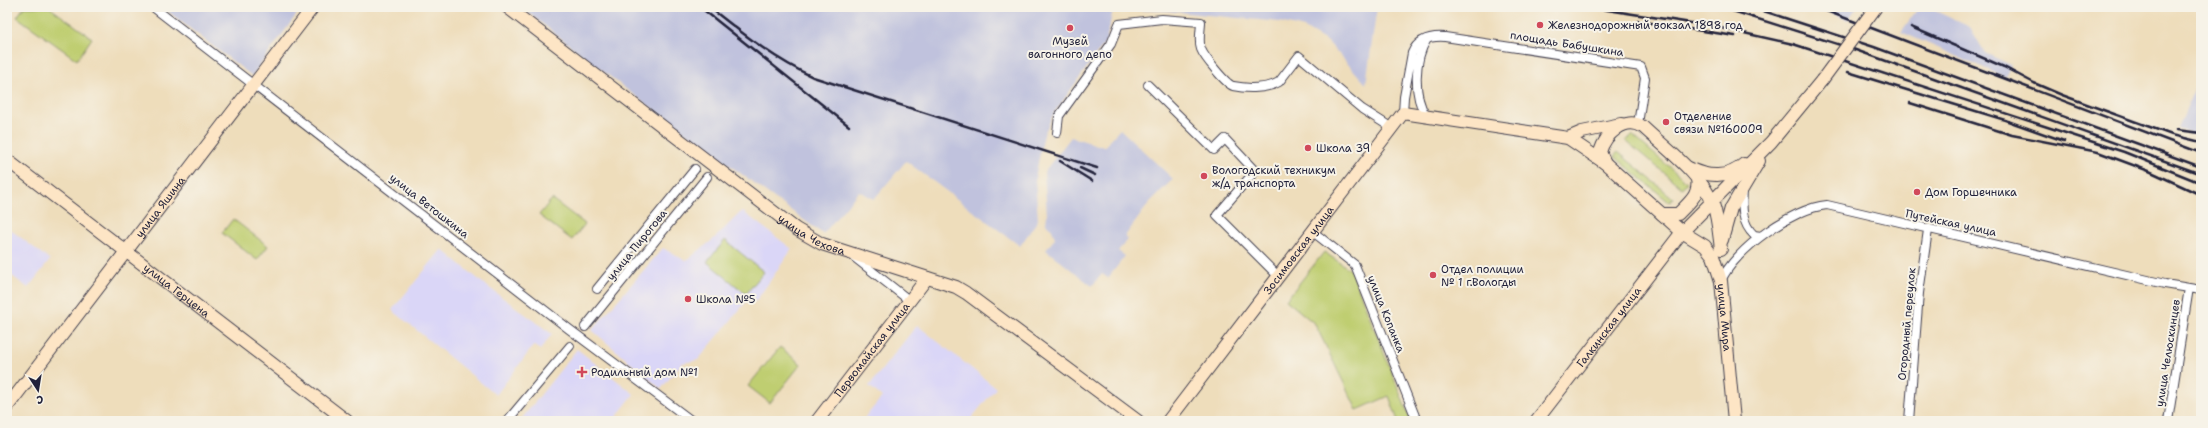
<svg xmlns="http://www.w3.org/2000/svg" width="2208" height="428" font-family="'Shantell Sans',sans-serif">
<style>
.built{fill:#dad6f7}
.industrial{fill:#c0c2dd}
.green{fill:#bfce71;stroke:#707856}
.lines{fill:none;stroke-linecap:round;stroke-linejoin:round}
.street-casing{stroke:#413e4e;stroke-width:10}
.secondary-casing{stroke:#413e4e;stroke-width:14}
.street{stroke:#fff;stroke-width:8}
.secondary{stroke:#fde5c5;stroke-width:12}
.rail{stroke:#22223b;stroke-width:2.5}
.secondary-bridge-casing{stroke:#413e4e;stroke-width:14;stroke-linecap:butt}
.secondary-bridge{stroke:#fde5c5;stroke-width:12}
.poi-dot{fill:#d1495b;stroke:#f7f3e8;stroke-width:1.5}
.labels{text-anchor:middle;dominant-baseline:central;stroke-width:4;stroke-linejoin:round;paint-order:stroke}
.poi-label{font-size:11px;fill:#22223b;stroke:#f7f3e8;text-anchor:start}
.street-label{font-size:11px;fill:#22223b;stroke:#f7f3e8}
</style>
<rect width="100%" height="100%" fill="#f7f3e8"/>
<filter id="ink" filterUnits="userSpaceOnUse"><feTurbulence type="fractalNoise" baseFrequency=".025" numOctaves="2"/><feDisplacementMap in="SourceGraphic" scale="8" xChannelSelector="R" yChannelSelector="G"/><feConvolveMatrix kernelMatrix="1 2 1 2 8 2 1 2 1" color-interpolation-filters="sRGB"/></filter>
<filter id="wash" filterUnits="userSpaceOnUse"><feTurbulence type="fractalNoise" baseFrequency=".012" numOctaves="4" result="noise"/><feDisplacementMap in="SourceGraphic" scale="16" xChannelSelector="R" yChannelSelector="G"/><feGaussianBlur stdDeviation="0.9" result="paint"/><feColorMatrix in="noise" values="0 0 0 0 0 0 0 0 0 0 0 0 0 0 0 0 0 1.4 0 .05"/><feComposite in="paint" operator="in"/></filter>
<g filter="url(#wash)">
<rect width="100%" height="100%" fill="#edb"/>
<!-- built -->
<path class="built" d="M742,211l50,38 -36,52 -10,1 -48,58 -16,3 -21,26 -69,-59 71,-82 23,13 29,-23z
M7,227l43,33 -22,28 -21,-16z
M442,249l42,35 68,50 -12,16 -6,-5 -38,50 -104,-85z
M917,325l79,63 -27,33h-107l20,-24 -13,-11z
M577,349l57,45 -21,27h-93z"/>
<!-- industrial -->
<path class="industrial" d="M162,7h140l-50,69z
M521,7h856l-11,77 -38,-42 -24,-14 -24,-6 -113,-11 -54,-1 -7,31 -52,72 -10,21 -9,44 3,42 -18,26 -114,-85 -32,38 -15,-8 -36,43 -197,-145z
M1817,7h40l-9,13z
M1919,7h8l43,20 15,26 26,12 -6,12 -104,-45z
M2201,74v65l-23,-11z
M1120,129l53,50 -23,23 -25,34 3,3 -10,12 7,5 -17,22 -6,-4 -10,12 -46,-36 9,-12 -3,-8 -6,-7 1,-8 -3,-43 27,-35 33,10z"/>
<!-- green -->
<path class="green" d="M24,7h25l43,31 -15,22 -60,-43z
M1632,135l55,47 -5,6 -56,-47z
M1618,152l55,46 -4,4 -55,-46z
M552,199l33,25 -13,16 -33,-25z
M233,219l35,27 -11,14 -35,-27z
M725,240l39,32 -18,22 -39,-32z
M1324,252l27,18 60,151h-13l-9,-25 -32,14 -42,-86 -29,-24z
M780,347l21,17 -31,39 -22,-17z"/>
</g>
<g filter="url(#ink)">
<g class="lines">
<defs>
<path id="street" d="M153,7l416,322 123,92
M1148,85l66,65 11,-11 30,32 -38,44 61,61
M1403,113l1,-16 8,-44c6,-14 19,-17 33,-16l196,30 4,11 -7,46 5,3
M1426,116c-13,-20 -12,-57 1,-77
M1057,133l2,-17 52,-72 8,-20 43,-5 39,3c0,8 -3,19 0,27 3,8 25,35 32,37 14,3 34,3 46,-4l20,-26 63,53 30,19
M1743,190c-1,16 -2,33 11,45l7,1
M1312,231l43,34 62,156
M854,257l56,44
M1721,281c14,-32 72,-73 106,-76l338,79 36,6
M597,289l98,-120
M585,327l122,-150
M507,421l63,-75
M1909,421l10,-128 9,-63
M2168,421l21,-133"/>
<g id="secondary">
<path id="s1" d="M507,7l289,222 26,15 134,43 10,6 172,128"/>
<path d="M1568,138l14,-6 39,-8"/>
<path id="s2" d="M7,160l340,261"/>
<path d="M1605,163l-5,-11c5,-17 25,-37 43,-25 22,21 60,49 70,77 5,14 6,30 8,45"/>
<path d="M1689,168c18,9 39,11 55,-4"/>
<path d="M1662,214h16c11,-12 22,-18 19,-36"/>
<path d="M1722,240l9,-32 28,-47"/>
<path id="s3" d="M7,407l306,-400"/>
<path id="s4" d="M817,421l110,-143"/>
<path id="s5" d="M1168,421l235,-308 165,25 37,25 77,69 23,14 8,10 8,25 13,140"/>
<path id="s6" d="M1536,421l146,-189 89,-90 51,-62"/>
</g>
</defs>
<!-- street casing -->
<use href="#street" class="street-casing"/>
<!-- secondary casing -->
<use href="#secondary" class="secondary-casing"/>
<!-- street -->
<use href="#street" class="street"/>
<!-- secondary -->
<use href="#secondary" class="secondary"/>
<!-- rail -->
<path class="rail" d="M700,7l149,119
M709,7c33,26 65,52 104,70l284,91
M1588,7l129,20 76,17 331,108 77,31
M1720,7l130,41 351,126
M1751,7l123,40 327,120
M1816,7l385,146
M1638,21l97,15
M1911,27l93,40 30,16 28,12 110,40 29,7
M1848,72l157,48 59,21
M1910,103l102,32 86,17 51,19 52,24
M2177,130l24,3
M1060,161l32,20
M1080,168l15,7"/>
<defs>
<path id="secondary-bridge" d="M1822,80l54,-73"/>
</defs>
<!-- secondary-bridge casing -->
<use href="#secondary-bridge" class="secondary-bridge-casing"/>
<!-- secondary-bridge -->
<use href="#secondary-bridge" class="secondary-bridge"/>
</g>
</g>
<!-- markers -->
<g class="poi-dot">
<circle cx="1540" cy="25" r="4"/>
<circle cx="1070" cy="28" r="4"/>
<circle cx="1666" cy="122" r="4"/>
<circle cx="1308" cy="148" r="4"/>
<circle cx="1204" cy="176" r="4"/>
<circle cx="1917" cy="192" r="4"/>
<circle cx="1433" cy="275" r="4"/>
<circle cx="688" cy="299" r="4"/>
<path d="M580 366h4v4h4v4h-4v4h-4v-4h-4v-4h4z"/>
</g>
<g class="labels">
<!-- poi labels -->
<g class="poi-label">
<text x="1548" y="25">Железнодорожный вокзал 1898 год</text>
<text x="1070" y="41" text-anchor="middle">Музей<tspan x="1070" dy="13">вагонного депо</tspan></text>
<text x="1674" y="116">Отделение<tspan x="1674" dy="13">связи №160009</tspan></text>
<text x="1316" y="148">Школа 39</text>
<text x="1212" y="170">Вологодский техникум<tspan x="1212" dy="13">ж/д транспорта</tspan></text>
<text x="1925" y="192">Дом Горшечника</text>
<text x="1441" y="269">Отдел полиции<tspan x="1441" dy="13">№ 1 г.Вологды</tspan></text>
<text x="696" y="299">Школа №5</text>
<text x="591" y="372">Родильный дом №1</text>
</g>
<!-- street labels -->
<g class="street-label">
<text transform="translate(1567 44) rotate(9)">площадь Бабушкина</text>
<text transform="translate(429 206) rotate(38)">улица Ветошкина</text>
<text stroke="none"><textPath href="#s3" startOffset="252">улица Яшина</textPath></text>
<text transform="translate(1951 223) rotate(12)">Путейская улица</text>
<text stroke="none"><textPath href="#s1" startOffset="381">улица Чехова</textPath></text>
<text transform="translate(637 245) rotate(-51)">улица Пирогова</text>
<text stroke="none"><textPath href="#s5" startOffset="215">Зосимовская улица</textPath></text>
<text stroke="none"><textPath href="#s2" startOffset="214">улица Герцена</textPath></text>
<text transform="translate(1386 314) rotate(68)">улица Копанка</text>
<text stroke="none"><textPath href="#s5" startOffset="805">улица Мира</textPath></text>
<text transform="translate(1907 324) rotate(-85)">Огородный переулок</text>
<text stroke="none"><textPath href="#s6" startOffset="119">Галкинская улица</textPath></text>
<text stroke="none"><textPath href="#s4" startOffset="90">Первомайская улица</textPath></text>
<text transform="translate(2168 353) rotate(-81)">улица Челюскинцев</text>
</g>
</g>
<!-- margin -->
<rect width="2208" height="428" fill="none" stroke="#f7f3e8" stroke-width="24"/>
<!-- north arrow -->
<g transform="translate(38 390) rotate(168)" stroke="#f7f3e8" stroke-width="3" paint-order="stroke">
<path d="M0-3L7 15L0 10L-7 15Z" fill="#22223b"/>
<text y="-6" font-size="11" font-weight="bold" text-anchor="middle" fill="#22223b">С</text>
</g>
</svg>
